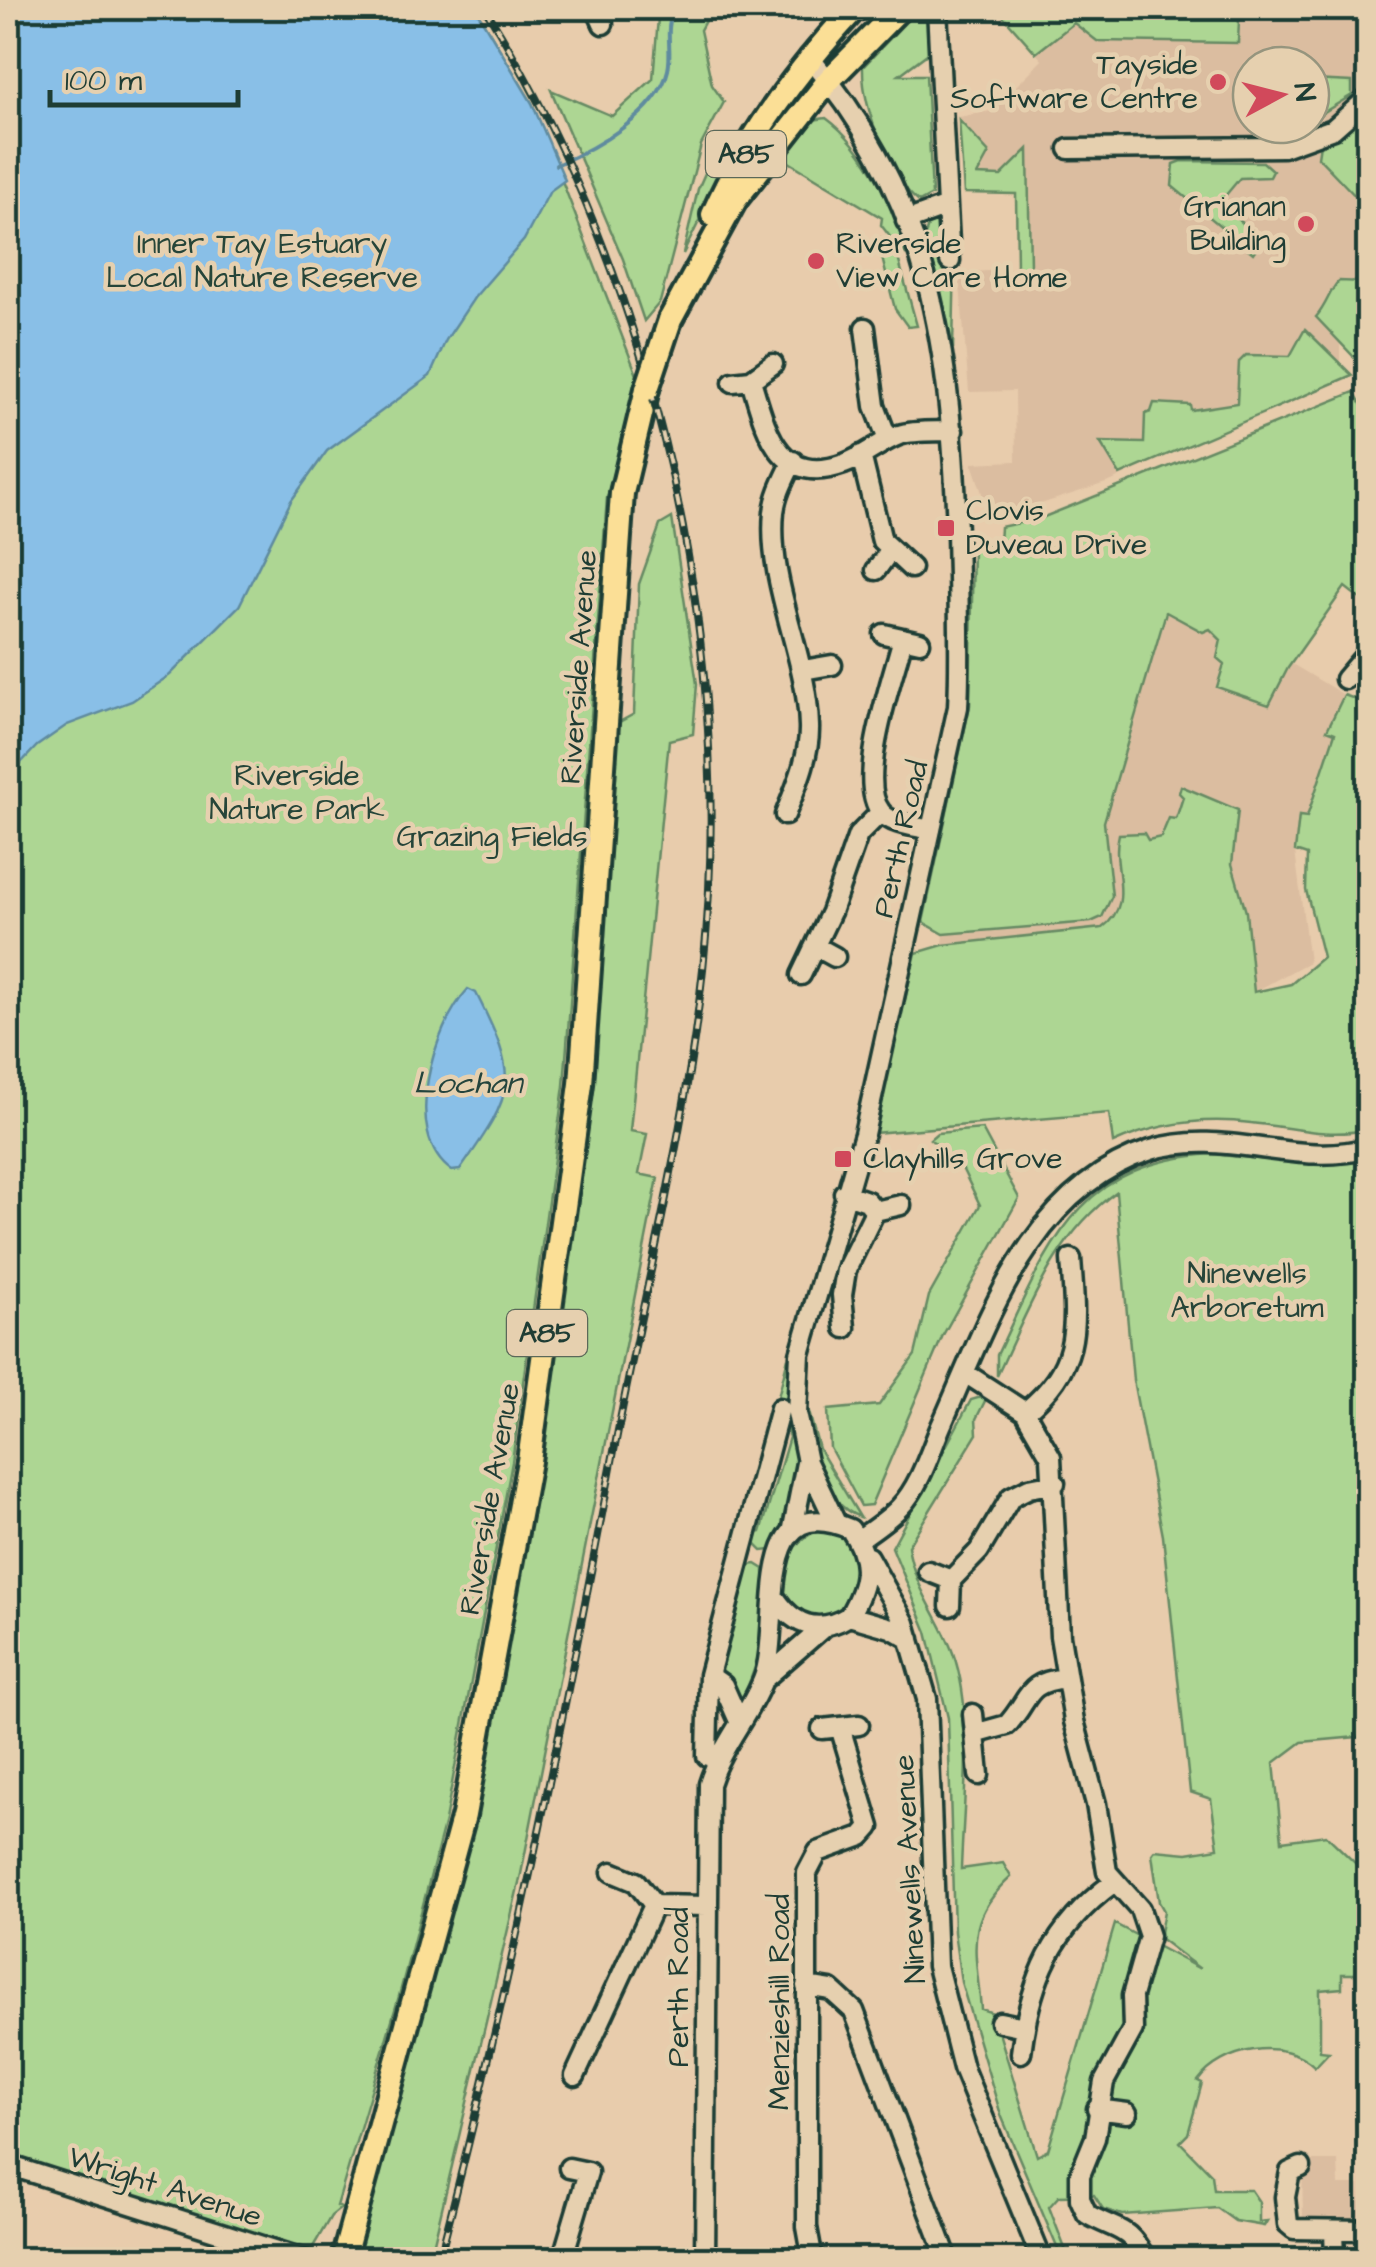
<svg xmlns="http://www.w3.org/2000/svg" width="1376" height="2267" font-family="'Architects Daughter',sans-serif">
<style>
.built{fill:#dbbda0;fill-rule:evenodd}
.green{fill:#add693;stroke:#668a64;stroke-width:2.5}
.water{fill:#89bfe7;stroke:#5f8b9f;stroke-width:2.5}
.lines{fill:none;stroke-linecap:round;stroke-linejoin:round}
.stream{stroke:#5f8b9f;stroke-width:4}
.minor-casing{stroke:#1f3d34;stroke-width:25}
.major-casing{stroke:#1f3d34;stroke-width:30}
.minor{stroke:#e6d0af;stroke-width:18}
.major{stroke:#fbdf96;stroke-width:22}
.rail-casing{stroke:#1f3d34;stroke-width:8}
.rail{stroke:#e6d0af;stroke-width:4;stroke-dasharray:11;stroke-linecap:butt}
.major-bridge-casing{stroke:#1f3d34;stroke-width:30;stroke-linecap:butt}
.major-bridge{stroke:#fbdf96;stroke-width:22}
.poi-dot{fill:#d1495b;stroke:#e6d0af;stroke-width:4}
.labels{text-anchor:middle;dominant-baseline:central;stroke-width:9;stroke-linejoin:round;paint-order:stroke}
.shield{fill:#e6d0af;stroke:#5b6959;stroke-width:2.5}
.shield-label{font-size:28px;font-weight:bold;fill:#1f3d34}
.poi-label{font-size:30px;fill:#1f3d34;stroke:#e6d0af;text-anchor:start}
.park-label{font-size:30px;fill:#264539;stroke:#e6d0af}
.street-label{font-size:30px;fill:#1f3d34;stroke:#e6d0af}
.water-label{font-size:32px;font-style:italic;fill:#24443d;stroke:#e6d0af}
</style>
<rect width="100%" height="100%" fill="#e8ccac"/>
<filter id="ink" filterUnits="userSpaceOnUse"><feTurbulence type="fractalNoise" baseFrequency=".01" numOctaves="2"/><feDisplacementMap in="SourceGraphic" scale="20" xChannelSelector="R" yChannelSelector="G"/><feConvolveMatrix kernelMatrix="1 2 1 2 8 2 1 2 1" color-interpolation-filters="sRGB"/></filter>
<g filter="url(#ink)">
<!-- built -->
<path class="built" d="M996,8h372v339l-28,-4v21l-228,117 -96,31h-18l-12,-7 -14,-42 44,-2 -1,-70 -46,1 -10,-119 70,-5 -1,-89 -65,2 25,-28 -29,-36 32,-6 51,-51zM1251,65h60v60h-60z
M1166,611l37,21 7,-3 11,11 3,24 -6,23 51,17 23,-40 52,31 -17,34 8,4 -28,85 -8,-1 -4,34 14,111 -55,30 -8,-80 -14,-48 6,-54 -43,-15 -12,1 -7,23h-8l-7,18 -44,6 6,53 -4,13 -17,20 -159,16 1,-11 147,-12 21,-26 -8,-74z
M1302,2161h36l1,24h20l2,36 -58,-1z"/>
<!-- green -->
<path class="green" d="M8,8h467l57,95 105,272 -30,123 -43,588 -52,376 -67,359 -46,175 -62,210 4,2 -10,8 -25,43 -298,-94v-821l6,-25 -6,-30z
M663,8h49l-12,22 12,55 12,17 -23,43 -41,157 -16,19 -21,-62 -72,-169 61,26 41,-37 5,-61z
M919,8h13l-1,43 -32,24h27l6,120 -13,7c-31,-25 -57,-97 -56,-135z
M996,8h204l9,10 30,2 -1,23 -141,-2 -23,-18 -38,30z
M1312,80l40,2v13l-41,25z
M1368,109v140l-7,-47 -43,-45 2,-13 10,-2z
M826,118c43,31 70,97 89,146l-22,-24 24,86 -9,1 -13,-18 -18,-71h14l-10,-13 1,-7 -103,-62 26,-35z
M959,120l30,33 -12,22 24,1 27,-27 2,119 -13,1 -1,-75 -52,-1z
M721,137l17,5 -55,112 15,-65z
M1182,161l81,1 10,9 -3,6 -30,1 -15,18 2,13 35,31 -9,13 -81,-67 2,-22z
M943,218l12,35 -2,96 -29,-111 5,-15z
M1368,267v93l-13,-2 -39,-41c11,-12 14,-28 23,-36l25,1z
M1305,329l47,46 -232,100 -20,-33 44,1 1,-29 6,-2 3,-9 36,2 1,5 46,-7 2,-41 7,-7 44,1z
M1354,392l14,23v190l-23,-18 -57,81 -19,37 -52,-18 7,-23 -7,-6 4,-18 -11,-11 -7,3 -37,-20 -62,210 8,74 -10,21 -11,5 -147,12 -21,-12 47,-217 3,-159 26,-2 1,-17 39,-8z
M672,518l25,166 -4,50 -24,6 -39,391 17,3 -8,40 19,4 -137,696 -91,385 -81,1 151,-577 112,-957 22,-12 5,-130 21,-59z
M1368,682v447c-38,10 -78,-2 -117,-6 -48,-6 -93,0 -138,20l-4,-30 -236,20 43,-180 27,-8 159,-17c35,-26 8,-59 17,-94l25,-1 4,7 13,-3 8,-19 7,1 7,-22 -4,-4 2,-7 57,24 -6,54 14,48 8,80 37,-8 32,-27 -17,-67 1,-35 -12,-4 4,-35 8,1 28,-84 -8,-3 17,-35 11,4z
M982,1129l37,69 -76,137 -72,170 -10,1 -31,-58 -2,-38 51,-5 36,-50 14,-59 51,-91 -19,-39 -31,-27 7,-6z
M1212,1154l95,10 61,-2v574l-66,6 -28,21 8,78 44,-6 30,29 12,-1v111h-26v14l-22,2v61l9,1 -14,15c-30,-31 -94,-19 -117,14l4,2 -14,51 -8,8 32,33 2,15h37l8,12v20l8,-1 -3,5 -29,-5 -18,-13 -95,7 -19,-6 -9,-14 -35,1 -10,11 20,52h-7l-61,-144 -40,-133 -7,-50 -6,-214 -21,-86 -35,-85 79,-147 17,-5 -12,24 1,15 -69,112c6,42 32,71 45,107 22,60 10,151 8,216l42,-6 8,14c-48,44 -35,72 -30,132l12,4 44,143 11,-6 67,-226 85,45 -41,-31 5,-27 -5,-9 -7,-48 3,-4 32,3 31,-5 -7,-49 -21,-7 -27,-256 -30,-156 -17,-188c-62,44 -87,117 -119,184v-21c52,-109 78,-192 215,-201z
M788,1358l10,100 -9,55 -18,37 -9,1 -11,-11 2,-7 8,-1 28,-95 -12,-36z
M806,1401l13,48 41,68c-41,-14 -49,-76 -54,-116z
M821,1529c80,18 10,130 -32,75 -21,-29 4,-65 32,-75z
M756,1564l8,5c2,56 1,83 -24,134l-20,-29 29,-109z"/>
<!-- water -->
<path class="water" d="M8,8h467l57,95 33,77 -15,11 -26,49 -50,58 -28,42 -16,36 -103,75 -36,50 -52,105 -69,69 -38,26 -65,24 -30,21 -17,18 -12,26z
M468,989l8,4c44,87 40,98 -16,177l-8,1c-52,-36 -18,-145 16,-182z"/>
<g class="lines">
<!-- stream -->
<path class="stream" d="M556,165c38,-16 102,-51 112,-95 5,-22 -5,-41 7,-62"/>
<defs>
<path id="minor" d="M596,8l7,16
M809,57c122,139 142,298 148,475 1,59 4,117 1,175l-94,427 -64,220 -3,59 10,49 29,61
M1069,149l214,-2 50,-18 35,-31
M947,206l3,55
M906,221l41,-15 -10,-198
M865,328l10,78 13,34
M751,380c14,46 26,108 93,84 20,-7 36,-22 55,-29 16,-5 37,-3 54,-4
M733,382l18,-2 22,-16
M861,455l21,86 29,27
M876,570l13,-18
M884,634l36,8
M903,638c-9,37 -48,143 -22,174 11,13 34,14 50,18
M803,670l29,-5
M1345,679l23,-27
M785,815c11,-28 25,-59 24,-89 -2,-72 -42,-142 -35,-214 2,-18 11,-34 19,-51
M815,946l20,11
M801,975l30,-63 27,-77 23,-23
M844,1193l23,8 8,10 -29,59 -4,25 3,33
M875,1211l26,-6
M965,1373l60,39 26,45 9,179 14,85 22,83 11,68 33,37 9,27 -17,60 1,33 -29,53 -9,56 -15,37v24l7,15c31,18 40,10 59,46
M1025,1412c57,-47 51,-85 46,-153
M793,1528l13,-65
M858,1540c14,-10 30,-20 42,-33 20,-21 30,-55 41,-81 47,-105 89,-238 210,-276 74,-23 144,18 217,-2
M868,1557l37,66 22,76 10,267 26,102 79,192
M928,1571l23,9 -1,26
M951,1580l28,-29 32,-54 18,-9 26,-5
M849,1616l42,12 19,11
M709,1675l14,10 16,36
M763,1680l62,-54
M973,1714l6,61
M822,1729l37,-4
M978,1733l29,-8c25,-27 16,-42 59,-47
M707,1756l2,-81 71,-267
M654,1905l53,1
M806,1986l25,4 23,21 94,249
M1000,2022l24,5
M1021,2053c9,-74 32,-126 92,-170
M575,2076l79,-171 -18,-23 -24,-10
M1097,2109l30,4
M8,2165l298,95
M1301,2167l-11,5 -5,25 3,27 6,5 74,1
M1334,2230l1,30
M562,2260l26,-88 -19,-4
M705,2260l4,-476c12,-38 39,-67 54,-104 21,-52 -14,-193 87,-151 22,31 18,54 -1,87 -29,18 -54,11 -73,-17
M813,2260l-6,-33v-354l11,-21 44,-16 8,-9 -30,-100"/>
<path id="major" d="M713,215c33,-76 86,-147 142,-207
M670,320l65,-120 94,-120 71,-72
M343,2260l121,-445 65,-354 52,-377 41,-591 25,-104"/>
</defs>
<!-- minor casing -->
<use href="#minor" class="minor-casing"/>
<!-- major casing -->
<use href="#major" class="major-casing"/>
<!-- minor -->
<use href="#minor" class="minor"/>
<!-- major -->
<use href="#major" class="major"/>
<defs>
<path id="rail" d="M439,2260c70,-268 124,-538 175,-809 30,-160 72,-320 89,-482 34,-324 -46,-684 -218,-961"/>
</defs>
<!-- rail casing -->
<use href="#rail" class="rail-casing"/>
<!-- rail -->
<use href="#rail" class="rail"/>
<defs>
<path id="major-bridge" d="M647,389l23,-69"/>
</defs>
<!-- major-bridge casing -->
<use href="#major-bridge" class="major-bridge-casing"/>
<!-- major-bridge -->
<use href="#major-bridge" class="major-bridge"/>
</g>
</g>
<!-- markers -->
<g class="poi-dot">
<circle cx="1218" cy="82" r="10"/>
<circle cx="1306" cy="224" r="10"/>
<circle cx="816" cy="261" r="10"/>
<rect x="936" y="518" width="20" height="20" rx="5"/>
<rect x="833" y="1149" width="20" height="20" rx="5"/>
</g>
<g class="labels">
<!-- shield labels -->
<g class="shield">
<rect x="706" y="131" width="80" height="46" rx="8"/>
<rect x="507" y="1310" width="80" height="46" rx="8"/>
</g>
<g class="shield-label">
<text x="746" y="154">A85</text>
<text x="547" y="1333">A85</text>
</g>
<!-- poi labels -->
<g class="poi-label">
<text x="1198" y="65" text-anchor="end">Tayside<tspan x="1198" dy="34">Software Centre</tspan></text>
<text x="1286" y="207" text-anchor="end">Grianan<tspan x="1286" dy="34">Building</tspan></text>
<text x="836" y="244">Riverside<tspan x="836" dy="34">View Care Home</tspan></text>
<text x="966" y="511">Clovis<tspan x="966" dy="34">Duveau Drive</tspan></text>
<text x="863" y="1159">Clayhills Grove</text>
</g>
<!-- park labels -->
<g class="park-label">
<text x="262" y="244">Inner Tay Estuary<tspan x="262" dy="34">Local Nature Reserve</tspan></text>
<text x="297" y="776">Riverside<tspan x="297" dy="34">Nature Park</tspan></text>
<text x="492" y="837">Grazing Fields</text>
<text x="1247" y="1274">Ninewells<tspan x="1247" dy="34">Arboretum</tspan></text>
</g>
<!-- street labels -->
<g class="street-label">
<text transform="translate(579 667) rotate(-86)">Riverside Avenue</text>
<text transform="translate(901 839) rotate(-77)">Perth Road</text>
<text transform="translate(490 1499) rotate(-80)">Riverside Avenue</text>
<text transform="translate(910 1869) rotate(-93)">Ninewells Avenue</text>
<text transform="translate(679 1987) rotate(-90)">Perth Road</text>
<text transform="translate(780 2002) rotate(-90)">Menzieshill Road</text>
<text transform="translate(165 2187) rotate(18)">Wright Avenue</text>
</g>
<!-- water labels -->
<g class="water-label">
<text x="468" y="1083">Lochan</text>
</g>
</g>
<!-- margin -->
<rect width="1376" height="2267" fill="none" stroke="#e6d0af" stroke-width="40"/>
<rect x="20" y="20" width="1336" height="2227" fill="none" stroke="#1f3d34" stroke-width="4" filter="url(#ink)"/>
<!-- north arrow -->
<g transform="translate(1281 95) rotate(83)"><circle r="48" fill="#e6d0af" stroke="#96957e" stroke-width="2.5"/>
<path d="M0-8L18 38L0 25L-18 38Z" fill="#d1495b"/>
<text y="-15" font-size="28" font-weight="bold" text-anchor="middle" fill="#1f3d34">N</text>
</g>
<!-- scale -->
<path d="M50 90v15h188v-15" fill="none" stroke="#1f3d34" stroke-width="5"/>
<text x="65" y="90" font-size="30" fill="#1f3d34" stroke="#e6d0af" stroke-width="8" paint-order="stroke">100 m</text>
</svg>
